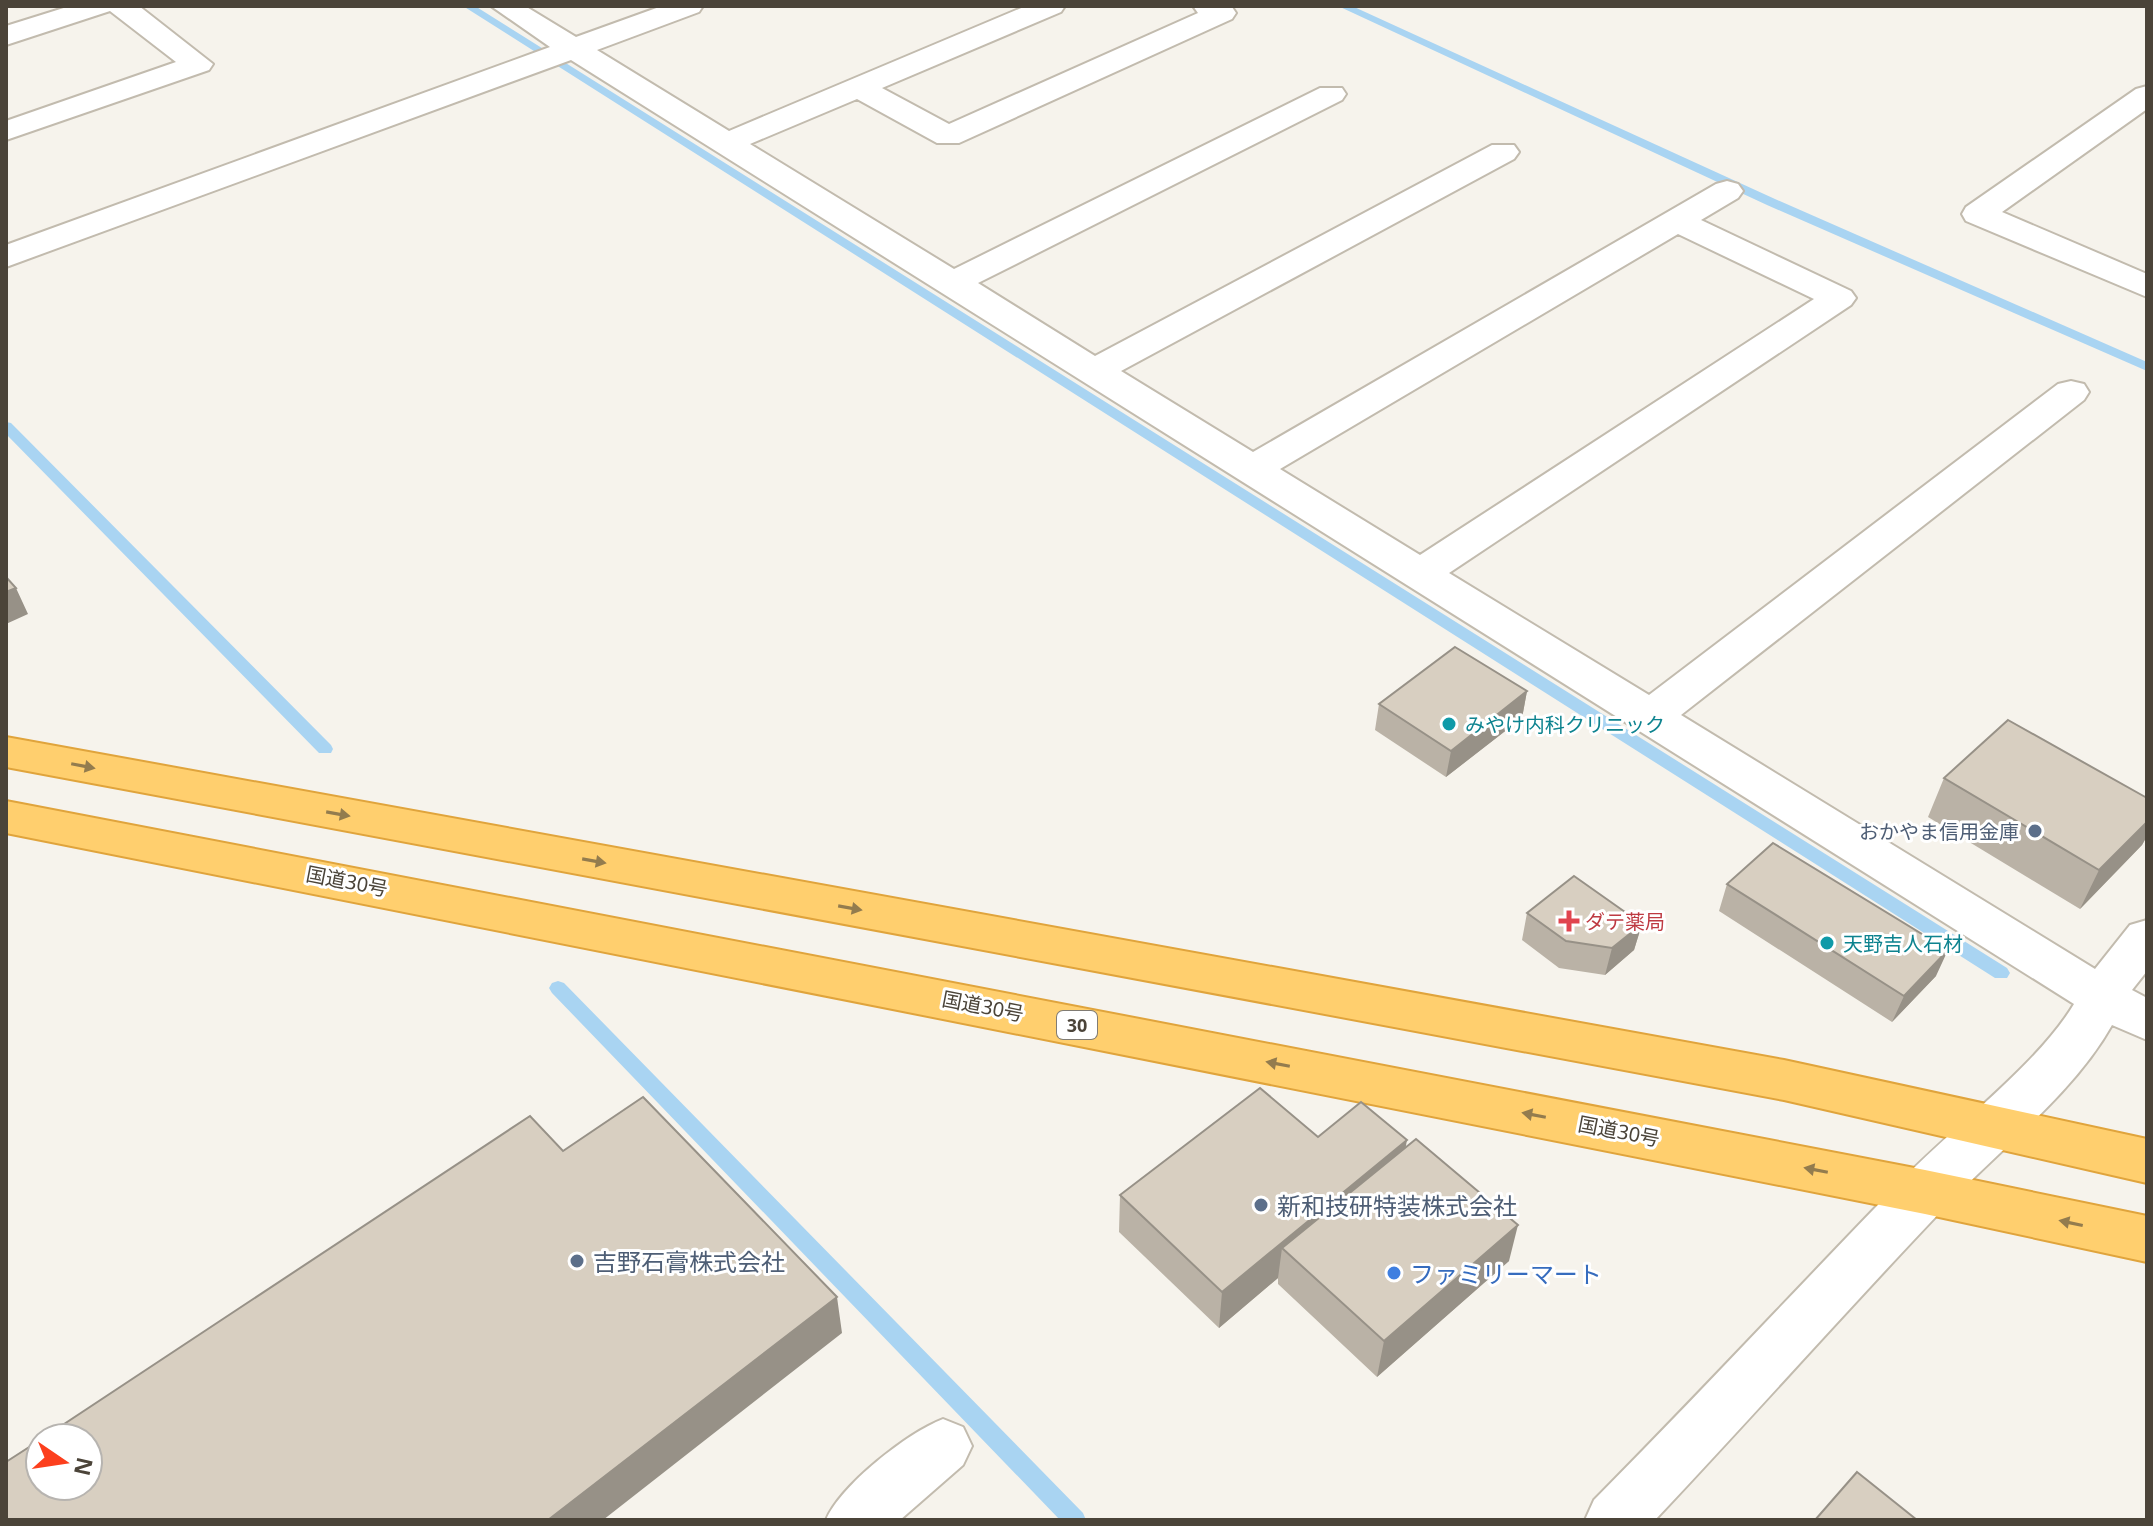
<svg xmlns="http://www.w3.org/2000/svg" width="2153" height="1526" font-family="'Noto Sans','Noto Sans JP',sans-serif">
<style>
.lines{fill:none;stroke-linecap:round;stroke-linejoin:round}
.stream{fill:#a9d4f2;fill-rule:evenodd}
.street-casing{stroke:#c2bbae;stroke-width:4}
.highway-casing{stroke:#e0a43c;stroke-width:4}
.street{fill:#fff;fill-rule:evenodd}
.highway{fill:#ffcf6e;fill-rule:evenodd}
.wall{fill:#bab2a6}
.shaded-wall{fill:#979187}
.building{fill:#d8cfc1;stroke:#979187;stroke-width:2}
.oneway{fill:#937c4e}
.culture-dot{fill:#0f9aa8;stroke:#fff;stroke-width:3}
.service-dot{fill:#5c6f8a;stroke:#fff;stroke-width:3}
.health-dot{fill:#e0444e;stroke:#fff;stroke-width:3}
.shop-dot{fill:#3f7fe0;stroke:#fff;stroke-width:3}
.labels{text-anchor:middle;dominant-baseline:central;stroke-width:6;stroke-linejoin:round;paint-order:stroke}
.shield{fill:#fff;stroke:#817c74;stroke-width:2}
.shield-label{font-size:18px;font-weight:bold;fill:#4b4439}
.culture-label{font-size:20px;fill:#0d838f;stroke:#fff;text-anchor:start}
.service-label{font-size:20px;fill:#4e5e75;stroke:#fff;text-anchor:end}
.street-label{font-size:20px;fill:#4b4439;stroke:#fff}
.health-label{font-size:20px;fill:#be3a42;stroke:#fff;text-anchor:start}
.near-service-label{font-size:24px;fill:#4e5e75;stroke:#fff;text-anchor:start}
.near-shop-label{font-size:24px;fill:#366cbe;stroke:#fff;text-anchor:start}
</style>
<rect width="100%" height="100%" fill="#f6f3ec"/>
<g class="lines">
<!-- stream -->
<path class="stream" d="M463,6h12l1532,962 3,5 -3,5h-12z
M1338,6h14l423,193 372,163v9l-380,-166z
M6,422l5,1 320,322 2,4 -2,4h-12l-313,-319z
M558,981l6,2 519,530 3,7h-26l-508,-527 -3,-5 3,-5z"/>
<defs>
<path id="street" d="M70,6h69l74,58 -4,6 -203,70v-19l170,-59 -66,-51 -104,34v-19z
M491,6h34l51,31 86,-31h41l-4,6 -102,38 132,81 297,-125h39l-4,6 -179,76 67,36 249,-111 -5,-7 39,1 4,6 -4,6 -273,124h-22l-80,-44 -107,45 204,125 366,-181h22l4,6 -4,6 -364,183 117,73 397,-211h22l5,7 -5,7 -393,212 132,81 463,-268 11,-3 11,3 5,7 -5,7 -37,22 150,71 5,7 -5,7 -402,268 200,122 409,-311 13,-3 13,3 5,8 -5,8 -403,315 414,254 35,-44 17,-5v51l-15,19 15,8v42l-35,-15c-40,71 -113,124 -168,183 -98,103 -192,209 -289,312h-70l9,-20c105,-106 207,-216 311,-323 50,-51 134,-114 169,-173l-1503,-944 -565,207v-22l544,-198zM1678,234l136,65 -394,256 -140,-86z
M2147,86v23l-145,103 145,62v23l-181,-76 -4,-7 4,-7 170,-118z
M943,1419l20,8 9,19 -9,19 -63,55h-74c15,-35 81,-87 117,-101z"/>
<path id="highway" d="M6,737l1778,323 363,79v44l-363,-83 -1778,-333z
M6,801l1919,369 222,46v46l-222,-48 -1919,-381z"/>
</defs>
<!-- street casing -->
<use href="#street" class="street-casing"/>
<!-- highway casing -->
<use href="#highway" class="highway-casing"/>
<!-- street -->
<use href="#street" class="street"/>
<!-- highway -->
<use href="#highway" class="highway"/>
</g>
<!-- wall -->
<path class="wall" d="M1527,691l-5,27 -76,59 -71,-47 4,-26z
M1944,778l203,20v38l-5,9 -62,64 -152,-92z
M1727,884l209,92 -44,46 -173,-111z
M1527,913l115,11 -8,26 -29,25 -46,-7 -37,-28z
M1318,1137l88,11 103,113 -132,116 -99,-93v-6l-59,50 -100,-96 1,-37z"/>
<!-- shaded-wall -->
<path class="shaded-wall" d="M16,588l12,26 -22,10v-32z
M1527,691l-5,27 -76,59 5,-26z
M2147,822v14l-5,9 -62,64 19,-39z
M1642,924l-8,26 -29,25 7,-27z
M1948,950l-12,26 -44,46 12,-26z
M1407,1140l-7,38 -118,70 -4,30 -59,50 3,-36z
M1518,1225l-9,36 -132,116 7,-36z
M837,1297l5,36 -239,187h-55z"/>
<!-- building -->
<path class="building" d="M6,577l10,11 -10,4z
M1455,647l72,44 -76,60 -72,-47z
M2008,720l139,78v24l-48,48 -155,-92z
M1773,843l175,107 -44,46 -177,-112z
M1574,876l68,48 -30,24 -46,-7 -39,-28z
M1260,1088l58,49 43,-35 46,38 -185,152 -102,-97z
M643,1097l194,200 -289,223h-542v-58l34,-22v46h48v-48h-45l487,-322 33,35z
M1416,1139l102,86 -134,116 -102,-93z
M1857,1472l60,48h-102z"/>
<!-- one-way arrows -->
<defs><path id="oneway-solid" d="M-6-.8H1V-3.2L6.5 0L1 3.2V.8H-6Z" transform="scale(2)"/></defs>
<g class="oneway">
<use href="#oneway-solid" transform="translate(83 766) rotate(11)"/>
<use href="#oneway-solid" transform="translate(338 814) rotate(10)"/>
<use href="#oneway-solid" transform="translate(594 861) rotate(10)"/>
<use href="#oneway-solid" transform="translate(850 908) rotate(10)"/>
<use href="#oneway-solid" transform="translate(1278 1064) rotate(-169)"/>
<use href="#oneway-solid" transform="translate(1534 1115) rotate(-169)"/>
<use href="#oneway-solid" transform="translate(1816 1170) rotate(-169)"/>
<use href="#oneway-solid" transform="translate(2071 1223) rotate(-168)"/>
</g>
<!-- markers -->
<g class="culture-dot">
<circle cx="1449" cy="724" r="8"/>
<circle cx="1827" cy="943" r="8"/>
</g>
<g class="service-dot">
<circle cx="2035" cy="831" r="8"/>
<circle cx="1261" cy="1205" r="8"/>
<circle cx="577" cy="1261" r="8"/>
</g>
<path class="health-dot" d="M1565 909h8v8h8v8h-8v8h-8v-8h-8v-8h8z"/>
<circle class="shop-dot" cx="1394" cy="1273" r="8"/>
<g class="labels">
<!-- shield labels -->
<rect class="shield" x="1057" y="1011" width="40" height="28" rx="6"/>
<g class="shield-label">
<text x="1077" y="1025">30</text>
</g>
<!-- culture labels -->
<g class="culture-label">
<text x="1465" y="724">みやけ内科クリニック</text>
<text x="1843" y="943">天野吉人石材</text>
</g>
<!-- service labels -->
<g class="service-label">
<text x="2019" y="831">おかやま信用金庫</text>
</g>
<!-- street labels -->
<g class="street-label">
<text transform="translate(347 881) rotate(11)">国道30号</text>
<text transform="translate(983 1006) rotate(11)">国道30号</text>
<text transform="translate(1619 1131) rotate(11)">国道30号</text>
</g>
<!-- health labels -->
<g class="health-label">
<text x="1585" y="921">ダテ薬局</text>
</g>
<!-- near-service labels -->
<g class="near-service-label">
<text x="1277" y="1205">新和技研特装株式会社</text>
<text x="593" y="1261">吉野石膏株式会社</text>
</g>
<!-- near-shop labels -->
<g class="near-shop-label">
<text x="1410" y="1273">ファミリーマート</text>
</g>
</g>
<!-- border -->
<rect width="2153" height="1526" fill="none" stroke="#4b4439" stroke-width="16"/>
<!-- north arrow -->
<g transform="translate(64 1462) rotate(103)"><circle r="38" fill="#ffffff" stroke="#b7b4b0" stroke-width="2"/>
<path d="M0-6L14 30L0 20L-14 30Z" fill="#fc3f1d"/>
<text y="-12" font-size="22" font-weight="bold" text-anchor="middle" fill="#4b4439">N</text>
</g>
</svg>
